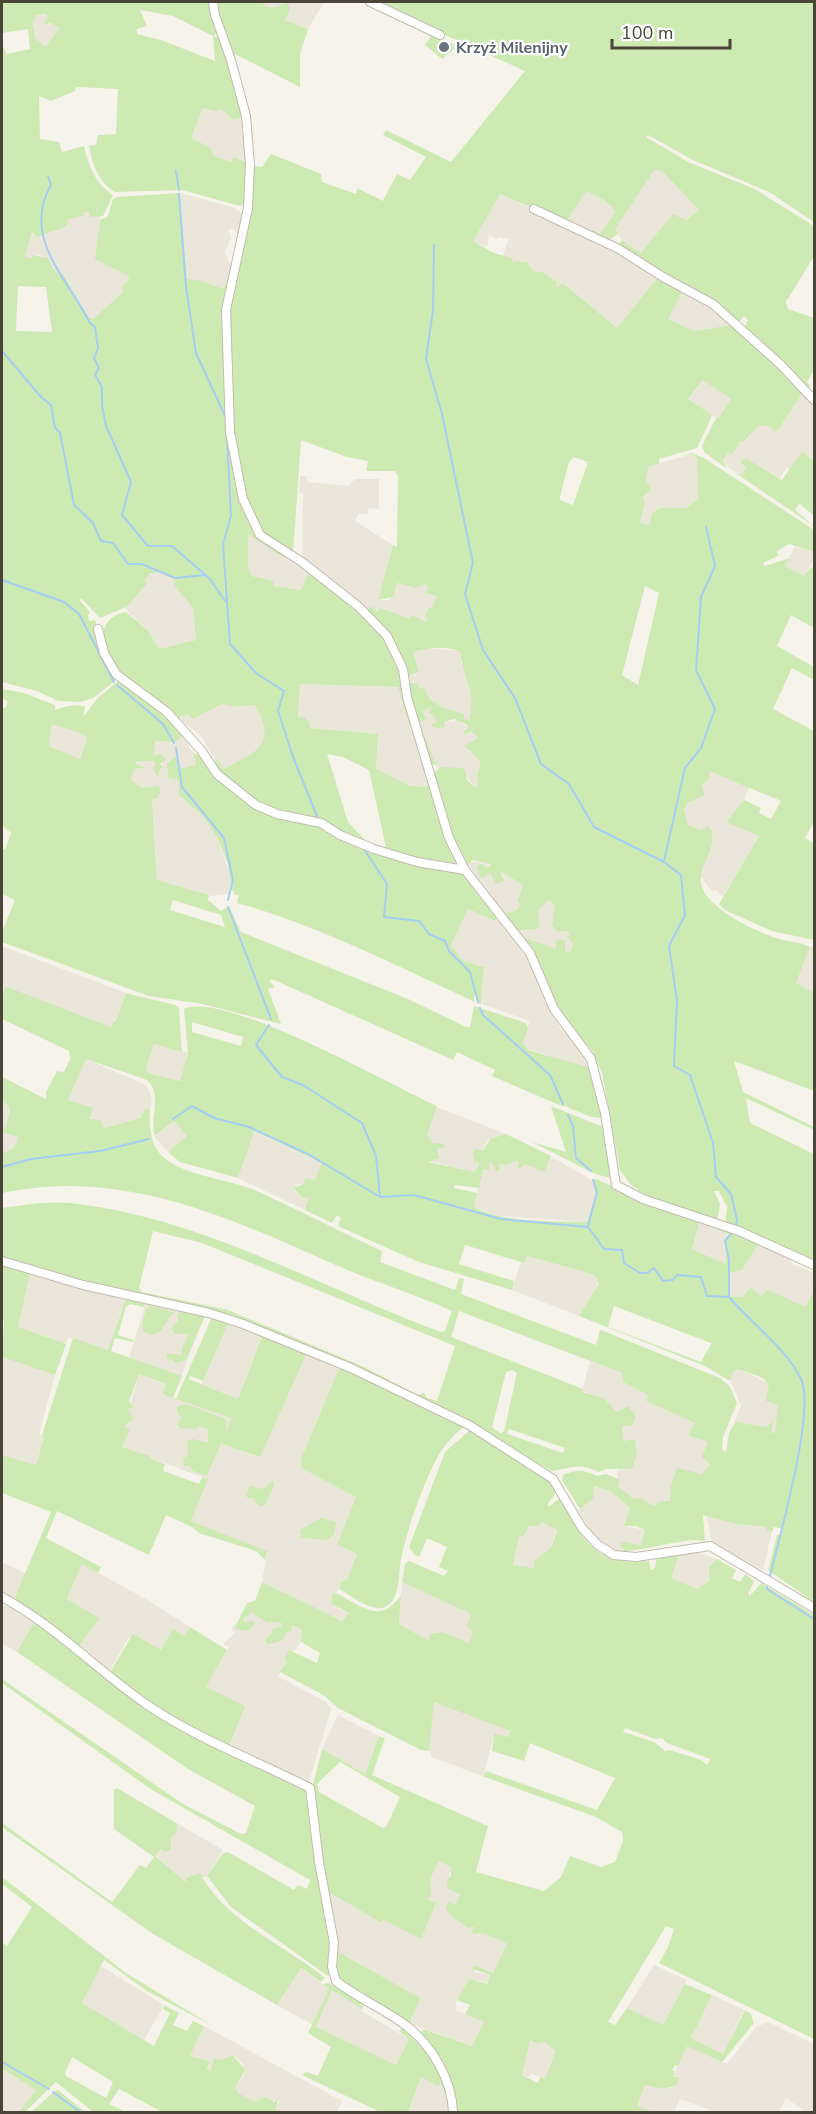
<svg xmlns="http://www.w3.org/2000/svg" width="816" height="2114" font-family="'Nunito Sans',sans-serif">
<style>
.residential{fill:#eae6d9}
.green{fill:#cdeab3;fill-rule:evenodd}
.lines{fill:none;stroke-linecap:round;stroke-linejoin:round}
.stream{stroke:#a6cdf3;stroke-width:2}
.minor-casing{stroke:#c2bcad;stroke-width:10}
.minor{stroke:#fff;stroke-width:8}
.worship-dot{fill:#6b7280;stroke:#fff;stroke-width:2}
.labels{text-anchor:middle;stroke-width:4.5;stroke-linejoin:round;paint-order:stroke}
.worship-label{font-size:16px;font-weight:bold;fill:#5b616d;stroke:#fff;text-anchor:start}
</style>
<rect width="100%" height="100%" fill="#f6f3eb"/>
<!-- residential -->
<g class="residential">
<path d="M260,2H324L308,29L285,20L287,13L271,8Z"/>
<path d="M38,14L48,16L46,19L59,28L46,47L34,38L31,23Z"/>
<path d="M203,108L220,109L234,120L241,118L246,161L234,157L232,162L213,156L208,147L191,138Z"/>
<path d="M654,169L662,171L699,210L686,220L673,214L641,254L622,240L615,229Z"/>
<path d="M586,191L604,200L617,211L600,234L618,252L658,278L617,328L563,283L558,288L554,286L558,282L542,272L533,271L527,262L510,263L503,254L509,239L499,237L497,239L489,235L487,247L472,241L500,194L533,209L567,219Z"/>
<path d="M180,193L232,207L244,214L240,238L233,228L228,230L231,237L225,253L229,262L234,263L223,289L202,281L187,280Z"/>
<path d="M84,212H90V217L100,216L96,259L130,277L123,292L93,319L88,318L63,274L56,273L50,260L40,255H33L32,258L24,257L32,231L37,237L63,228L67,225V219Z"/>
<path d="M683,291L712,306L732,325L694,331L668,319Z"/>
<path d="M704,379L731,399L718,419L688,400Z"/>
<path d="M803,392L814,403V461L802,452L790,470L786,468L780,478L746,458L740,464L746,467L741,475L727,467L723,462L728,452L733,454L740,440L746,441L756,426L761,424H766L777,432Z"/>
<path d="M693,454L697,459L698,499L686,508L652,513L649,525L640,524L644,510L643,498L651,490L646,479L649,466Z"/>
<path d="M300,476H307V482L348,486L355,479H379V509L368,508V514L359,513L355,521L393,545L378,600H389L397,583L417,588L425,584L437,596L428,620L425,622L413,615L408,618L380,608L378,612L371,606L365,610L302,561L303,493H299Z"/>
<path d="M248,533L309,573L301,590L273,586V581L252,576L248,568Z"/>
<path d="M795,547L814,552V560L804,576L785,566Z"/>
<path d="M150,573H162L175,580L174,585L193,608L196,640L159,649L148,631L128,612L125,606L147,585L145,581Z"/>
<path d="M427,648L460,651L461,663L471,684L473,712L469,720L467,721L437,706L425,690L414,682L410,683L409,676L417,675L412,652Z"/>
<path d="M300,684L398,687L430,787L410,786L376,769L378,734L309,728L303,716L298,719Z"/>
<path d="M222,704L237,707L255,705L263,718L265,736L262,747L253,755L222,769L199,734L182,721L181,716L189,715L193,718Z"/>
<path d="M431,707L434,715L444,723L458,720L468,728L466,735L471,731L478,738L468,751L482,762L477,775L478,784L475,787L466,776L438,768L431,757L419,722L427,719L422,711Z"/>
<path d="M52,724L71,727L87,738L80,760L49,746Z"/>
<path d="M182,735L193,753L196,766L178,769L177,759L168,766L167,771L179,780L191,805L203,816L217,837L231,877L229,894L213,896L157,880L152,798H157L158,787L142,788L130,781L134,769H142L136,765V760L151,759L156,761L159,774L163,763L152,756L157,741L175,742Z"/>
<path d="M709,771L749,787L743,803L726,821L759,836L723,896L715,890L711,891L701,876L714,837L688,825L684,809L704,781L709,779Z"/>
<path d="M476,861L490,866L487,868L481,864L479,871L483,878L489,873L495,879L504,877L500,871L523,884L521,905L516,911L504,913L468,864Z"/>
<path d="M549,900L556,906L552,925L556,931L570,932L573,944L570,952L564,951L565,942L557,950L528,941L517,930L536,929L540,926L538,910Z"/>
<path d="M468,909L494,921L498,917L528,959L542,996L562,1031L574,1041L590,1069L528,1049L523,1043L530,1021L481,1004L484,967L463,961L451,945Z"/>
<path d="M2,946L126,993L117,1018L113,1021L114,1029L5,986L2,999Z"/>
<path d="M814,946V993L796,983L810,947Z"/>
<path d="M154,1044L188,1053L181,1081L148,1073L146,1068Z"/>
<path d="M86,1059L146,1085L152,1098L150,1109L145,1108L141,1118L103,1128L68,1100Z"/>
<path d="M2,1098L10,1109L6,1127L19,1137L16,1146L8,1152H2Z"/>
<path d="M436,1107L506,1134L487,1140L475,1172L427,1161L439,1157L437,1149L445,1148L432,1143L427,1137Z"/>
<path d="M174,1121L188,1136L168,1152L155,1137Z"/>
<path d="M253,1131L322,1163L315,1180L296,1185L295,1191L302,1198L310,1196L305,1210L238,1178Z"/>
<path d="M552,1157L592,1180L596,1195L587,1222L497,1216L474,1207L480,1176L483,1169L489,1170V1164L492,1162L500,1168V1164L516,1160H519L517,1167L519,1168L525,1164L545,1171Z"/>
<path d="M699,1222L728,1234L725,1239L726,1264L692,1249Z"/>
<path d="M759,1243L789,1258L792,1264L814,1273V1291L805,1308L768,1290L761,1296L756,1291H746L742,1297H734L730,1294V1273L742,1270Z"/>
<path d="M527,1256L592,1274L598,1280L593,1296L579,1316L512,1290L521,1262H526Z"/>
<path d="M30,1272L125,1300L108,1350L68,1337L66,1344L17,1327Z"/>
<path d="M146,1302L205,1316L181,1376L129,1358Z"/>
<path d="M228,1324L261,1337L238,1399L202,1384Z"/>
<path d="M306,1355L339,1368L300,1461L303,1469L356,1497L337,1543L357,1554L347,1581L342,1582L336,1593L332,1594L339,1609L349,1613L344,1621L303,1604L262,1582L267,1551L191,1521L207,1479L122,1447L130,1430L124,1426L139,1374L167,1385L162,1394L231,1418L222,1444L259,1457Z"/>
<path d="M2,1357L55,1375L39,1434L44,1436L36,1465L2,1455Z"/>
<path d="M590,1361L622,1373L623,1382L648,1395L646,1401L695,1423L709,1442L710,1464L702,1474L682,1470L672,1480L670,1501L654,1506L641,1498L634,1500L618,1487L617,1470L631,1469L637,1454L635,1440L623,1441L621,1432L622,1427L636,1416L628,1406L616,1412L586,1392H582Z"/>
<path d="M739,1369L770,1384L779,1405L775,1434H772V1423L770,1422L766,1427L734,1422L741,1406L730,1379L733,1372Z"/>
<path d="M593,1486L610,1491L630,1509L624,1526L645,1530L641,1545L630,1543L621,1549L624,1551H619L602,1543L591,1533L578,1510L586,1505Z"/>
<path d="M707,1516L737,1524L766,1527L767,1531L772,1532L763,1570L712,1543Z"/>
<path d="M542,1522L557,1529L547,1556L538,1558L535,1568L513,1566L519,1535L529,1525L539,1526Z"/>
<path d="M690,1550L717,1559L709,1567V1581L697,1589L671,1578L680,1552Z"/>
<path d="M2,1562L27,1574L11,1604L35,1621L17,1652L2,1643Z"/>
<path d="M82,1564L144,1598L190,1627L184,1636L161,1650L129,1637L108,1673L77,1649L67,1599Z"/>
<path d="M402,1582L472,1614L473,1633L469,1643L443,1632L430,1642L399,1624Z"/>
<path d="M251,1612L271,1623L280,1621L282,1623V1627L265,1641L268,1645H272L291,1625L302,1630L301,1642L294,1651L289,1650L287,1662L278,1676L326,1702L331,1709L308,1785L229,1746L206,1687L229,1647L223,1644L235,1633L231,1629L237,1622L236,1625L244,1623L247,1614Z"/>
<path d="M434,1702L485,1719L510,1731L508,1737L494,1735L483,1776L432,1757L429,1748Z"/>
<path d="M338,1715L379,1736L365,1774L322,1749Z"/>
<path d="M178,1824L223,1850L207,1876L188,1884L155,1855L161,1848L171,1844V1837L176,1834Z"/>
<path d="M439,1861L452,1867L449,1877L460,1894L455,1905L449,1902V1914L474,1928L472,1934L484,1933L507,1944L493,1973L474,1965L475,1972L490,1975L487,1983L469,1979L457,2000L455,2010L485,2022L472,2046L411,2024L419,1998L338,1952L329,1892L380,1922L384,1920L421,1938L436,1904L426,1899L430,1878Z"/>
<path d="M654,1965L687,1980L663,2025L627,2008Z"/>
<path d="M101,1966L164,2005L144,2040L82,2003Z"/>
<path d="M301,1968L329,1989L313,2025L277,2005Z"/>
<path d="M332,1990L361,2007L360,2010L409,2039L396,2065L316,2027Z"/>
<path d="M712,1995L744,2010L723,2054L691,2038Z"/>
<path d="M768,2022L814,2044V2109L812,2112H806L786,2098L779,2112L713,2111L680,2099L674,2112H653L637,2107L645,2084L664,2089L672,2088L673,2077L687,2045L727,2064L756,2027Z"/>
<path d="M204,2026L342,2101L337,2112H281L276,2110L279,2100L256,2103L238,2093L235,2088L244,2074L243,2064L233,2055L221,2060L214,2058L210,2072L203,2059L190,2056Z"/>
<path d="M530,2040L544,2042L557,2051L545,2079L531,2073L529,2077L522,2075Z"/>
<path d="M3,2070L36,2090L19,2112H2Z"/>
<path d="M421,2077L437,2086L441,2083L448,2102V2112H408Z"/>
</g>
<!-- green -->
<g class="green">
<path d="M2,2H211L214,20L219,29L214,36L220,39L239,101L241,118L234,120L220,109L216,111L203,108L191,138L209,147L214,156L231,162L234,157L248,163L245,203L240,206L182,190L115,192C98,182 93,165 89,146L96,145L98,135L116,134L118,89L76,87L75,91L51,101L39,96L40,139L59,142L62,152L84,146C89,167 95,183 113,195L103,216L89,217V212H84L83,216L68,219L67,225L63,228L37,237L32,232L25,257L32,258L33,255L48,258L56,273L63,274L88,317L93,319L123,292V286L130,277L95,259L100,220L108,216L113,199L117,197L180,193L187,279L202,281L223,289L247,235L253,166L262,167L271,154L321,174L322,182L356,194L357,188L383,201L397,174L410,180L426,157L383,135L386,130L451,162L525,71L372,2H814V222L771,193L693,160L648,135L646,137L688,162L755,189L814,226V256L786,302L788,309L814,318V370L807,382L811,387H804L744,329L748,320L744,316L737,324C703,292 658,271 618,246L622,240L641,253L673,214L686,220L699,210L662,171L654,170L615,229L618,234L609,240L591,233L593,230L600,234L616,211L604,200L586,191L568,219L572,221L571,224L500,194L473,241L494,253L512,258L513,264L515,261L527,262L533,271L542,272L558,282L555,286L558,287L563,283L617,328L659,276L683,291L668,319L694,331L732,325L803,392L777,432C761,420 756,427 745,441H740L733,454L728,452L723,461L726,468L704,452L702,446L716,418L718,419L731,399L703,380L688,399L712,415L710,420L697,448L659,459V464L649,466L646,479L651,490L643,497L645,504L640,523L649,525L652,513L660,508H686L698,499L697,459L693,454L680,456L692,453L704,458L814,530V552L789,544L777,551L778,556L763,563L765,566L790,558L785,566L804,576L810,568L814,567V628L791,615L777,646L814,667V680L792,668L773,709L814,731V821L805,838L814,843V940L772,931L725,910L719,904L759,836L726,822L744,800L761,808L759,813L771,819L781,801L709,771V779L701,785L705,795L689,802L684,809L688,825L701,830L708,826C721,838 703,861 701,877C696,905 757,932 779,939C789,942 801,942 810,947L796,983L814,993V1091L734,1061L743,1092L814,1127V1130L746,1098L750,1123L814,1154V1262L725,1225L727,1207L719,1191H714L720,1204L717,1222L683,1212L684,1209L644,1194L630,1184L620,1170L602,1073L593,1052L560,1013L520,936L556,949L555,942L561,939L565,941V951L570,952L573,944L568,937L570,932L556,931L552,925L555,906L549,900L538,910L540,926L536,929L517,930L506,913L516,911L521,905L518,901L523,885L500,871L504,881L496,884L490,873L483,878L479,876L477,866L481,864L487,868L491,865L474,860L468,864L450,834L434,773L441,767L464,768L467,780L475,787L478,785L477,775L481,762L465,746L478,738L471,731L465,735L464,731L468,728L466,724L454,719L445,722L444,728L432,727V724L436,723L434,715L429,713L431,707L422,712L427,719L419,722L436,765L431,764L417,722L409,687L410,683H417L419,687L424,688C432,707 447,709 464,714V719L469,720C477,691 463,678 460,652C445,645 428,648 413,652L419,672L409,676L394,640L365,610L371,606L378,612L380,608L408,618L413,615L425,622L428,620L425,617L429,607L432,608L437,596L426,593L428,587L425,584L416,588L397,583L393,597L378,600L393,545L397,547L398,476L395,471H366L368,461L347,457L301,440L293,554L272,541L251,515L249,518C256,536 273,545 288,556L284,558L248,534V568L252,576L273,581L274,586L301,590L309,572C343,600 387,624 402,669C407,687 408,706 413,724H409L398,687L300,684L298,718L303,716L309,722L310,728L378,734L376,769L410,786L430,787L424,766L427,765L445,832L461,867C414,871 355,835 312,819C296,813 278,813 262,805C242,796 226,782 214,764L216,758L223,769C256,753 278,745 255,705L237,707L222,704L192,719L189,715L181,716L180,722C169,712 158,700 145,691C138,686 129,683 122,677C102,658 91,618 126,612L148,631L159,649L196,640L193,608L174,585L175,580L162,573H150L145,581L147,584L126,607L100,618L81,598L80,601L90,612L88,615L89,621L95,620L107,662L116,677L115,681L93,698L80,702L58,701L37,691L2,682V45L7,54L30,49L28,29L2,33ZM140,10L173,16L213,36L215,61L161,40L137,34V29L147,26ZM44,14L48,16L44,23L47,25L50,22L59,28L46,47L35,38L32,23L37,15ZM18,286L46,287L52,332L16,331ZM574,457L588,462L573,505L560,500V497L569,462ZM645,586L659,593L638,685L622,675ZM327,754L343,757L369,770L386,848L366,841L348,822Z"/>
<path d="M216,2H260L271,8L288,3L290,9L285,20L308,29L300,54V87L231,52L218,17Z"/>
<path d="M432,35L453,44L454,49L442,59L425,45Z"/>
<path d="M802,451L814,461V516L799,503L795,510L814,526L734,472L741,475L746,467L740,463L746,458L782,480Z"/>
<path d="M119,680L129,685L184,734L175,742L156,741L153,756L161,754L166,760L160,764L164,768L160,769L158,777L154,771L155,761H136V764L146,768L134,769L131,780L142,788L158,786L161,791L157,798L152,799L157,880L209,895L208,900L221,911L229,906L241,932L408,999L466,1027H470L474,1006L526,1023L528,1028L523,1043L528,1050L591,1068L603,1118L591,1117L567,1107L565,1101L566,1107L559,1105L492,1076L495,1070L457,1052L453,1060L272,979L269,981L275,987L268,989L281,1024L202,1004L149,996L2,942V932L15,900L2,894V848L5,850L11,833L2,825V708H5L8,702L2,697V689L24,693L55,705V710C65,707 75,703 85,707L83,717L97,699ZM52,724C65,729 76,729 87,738L80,759L49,746ZM173,900L221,915L225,927L170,910Z"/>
<path d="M193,753L200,755L215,776L233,793L255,807L322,827L398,859L469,876L505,924L503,925L498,917L495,921L468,909L451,945L463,961L484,967L481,1004L477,1003V993L474,996L475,1002C397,966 320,926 237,903L239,895H235L231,887L228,864L217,837L203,816L179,795V780L168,778L167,764L176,756L179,769L196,765Z"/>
<path d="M5,986L113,1028L112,1024L117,1018L126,993L175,1005L179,1008L182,1052L154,1044L146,1068L148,1073L180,1081L188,1054L184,1009C224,990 392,1086 437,1106L427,1136L430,1137L432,1143L443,1144L445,1148L437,1149L439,1158L428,1162L475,1172L479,1163H475L473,1152L477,1149L483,1151L490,1139L506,1134L551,1156L545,1172L525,1164L519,1169L517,1167L519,1162L516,1160L507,1165L500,1164L499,1171H496L492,1162L489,1164V1170L483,1169L479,1188L455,1185L454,1188L477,1193L474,1207C502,1223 555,1221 587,1222L596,1195L592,1180L595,1179L699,1222L692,1249L726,1264L725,1239L728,1234L700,1222L759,1243L742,1270L730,1273V1294L734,1297H742L751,1287L761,1296L768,1290L805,1307L814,1291V1602L768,1570L777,1535L782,1534L783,1529L774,1527L772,1532L767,1531L766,1527L737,1524L703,1515L705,1542C694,1535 644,1551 624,1551L620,1544L623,1542L641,1545L645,1530L636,1526H624L630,1508L610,1491L594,1486L593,1499L580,1509L562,1480L563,1475C576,1469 585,1470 597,1476L606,1474L620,1480L618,1487L634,1499L641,1498L654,1506L661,1501H670L671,1485L677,1468L702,1474L710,1464L702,1457L708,1442L688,1435L695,1423L646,1401L648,1395L623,1382L622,1373L459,1311L451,1337L583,1389L582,1392L604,1398L616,1412L628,1406L636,1416L633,1425L622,1427L623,1441L635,1439L637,1454L632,1469H606L599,1472C577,1462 573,1468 552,1471L433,1406L237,1319L2,1259V1208C23,1205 48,1201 70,1203C201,1217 319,1287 441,1332L445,1331L452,1311C415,1294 375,1282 338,1266C231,1218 121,1167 2,1193V1152C12,1152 16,1147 18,1137L2,1132L6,1127L10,1109L2,1098V1077L46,1099V1092L57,1071L64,1072L70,1059L69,1051L2,1019V999ZM192,1022L243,1037L241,1046L192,1032ZM86,1059L147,1080C163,1095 149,1117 155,1136L174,1121L187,1136L168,1152L180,1162L238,1178L254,1131L322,1163L315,1180L306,1178L303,1184L294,1188L302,1198L309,1197L305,1210L332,1223L337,1215L341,1218L338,1226L419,1262L512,1290L514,1281L459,1264L465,1245L521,1262H526L527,1256L592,1274L598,1280V1285L579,1316L705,1366L730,1381L733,1372L738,1369L763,1378L769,1385L766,1401L778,1405L775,1433H772V1421L766,1427L735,1422L729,1433L726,1452L722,1450L723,1437L737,1403L730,1387L720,1378L606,1332L600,1330L596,1345L461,1294L464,1279L459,1278L455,1290L380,1262L382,1251C340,1232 299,1210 257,1191C229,1179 183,1176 162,1156C150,1145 149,1124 150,1109L145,1108L141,1118L104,1128L100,1120L90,1119L93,1108L68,1100ZM153,1231L202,1243L455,1346L437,1401L427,1398L424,1393L418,1395L362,1366L228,1310L142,1292L139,1288ZM614,1306L711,1343V1344L701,1362L608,1327ZM512,1370L517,1373L504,1432L500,1433L492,1427L506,1372ZM509,1429L565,1448L563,1453L507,1434Z"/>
<path d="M551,1106L603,1127L612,1179L593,1173L532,1142L566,1152Z"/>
<path d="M2,1265L30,1272L18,1327L66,1344L55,1375L2,1357L4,1320L2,1319Z"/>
<path d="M126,1298L146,1302L144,1307L130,1304L126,1307L118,1335L134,1340L133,1342L115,1338L111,1351L182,1376L173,1398L162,1394L166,1384L139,1374L129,1401L133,1408L128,1409L133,1419L124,1426L130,1430L122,1447L150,1456V1458L165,1464L163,1471L199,1484L202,1477L208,1479L191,1521L267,1551L265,1560L256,1551L199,1533L192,1527L166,1515L149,1555L57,1511L46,1538L101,1567L98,1573L82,1564L67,1599L99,1618L77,1649L20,1606L15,1597L51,1512L2,1493V1455L36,1465L44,1437L42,1435L73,1338L108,1350Z"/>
<path d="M149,1306L174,1312L160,1331L153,1335L143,1332C141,1322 144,1314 149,1306Z"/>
<path d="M180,1312L204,1317L186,1360L175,1363L171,1358L168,1360L166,1353L182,1355V1348L189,1334H174L172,1328L179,1320L177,1315Z"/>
<path d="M212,1317L228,1324L203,1381L190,1376L189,1379L238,1399L262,1336L306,1355L260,1457L222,1444L225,1434L207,1476L193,1471L190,1466H183L184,1458L188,1455L187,1440L193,1439L208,1443V1429L199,1426L196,1429L181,1428L177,1425L182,1418L177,1412V1407L186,1404L226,1419V1432L231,1418L176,1399Z"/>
<path d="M340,1366L463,1427C455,1434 447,1442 441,1451C426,1476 406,1531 401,1560C398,1574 401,1599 385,1607C372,1613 350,1595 339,1589L341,1582L347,1580L357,1554L337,1544L356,1497L303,1469L300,1461Z"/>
<path d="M470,1430L547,1479L557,1491L547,1505L550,1506L561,1497C582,1540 595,1567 649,1561L651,1570L655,1568L657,1558L680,1552L671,1578L697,1589L709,1581V1567L717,1559L736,1570L732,1578L740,1582L745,1574L754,1581L748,1594L750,1596L761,1583L814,1615V2039L659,1963L668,1947L674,1929L666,1926L608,2022L615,2025L627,2008L663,2025L685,1984L712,1995L691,2038L723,2054L745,2010L751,2014L754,2023L722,2062L687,2046L678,2066L675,2065L672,2070L675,2071L673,2077H679L677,2085L664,2089L645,2085L637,2106L653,2112H456V2102L421,2038L423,2029L472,2046L484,2022L465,2014L470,2005L457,2000L469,1979L487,1984L490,1975L473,1969L474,1965L493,1973L507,1944L484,1933L471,1934L474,1927L468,1928L449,1914L446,1908L448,1902L455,1905L460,1894L448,1889L447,1881L451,1875V1867L439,1861L430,1879L431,1896L427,1899L436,1903L421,1939L384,1920L380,1922L327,1891L313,1785L322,1749L365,1774L379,1736L385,1738L372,1775L488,1826L476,1872L544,1891L561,1877L570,1856L601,1867L615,1862L623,1841L622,1832L596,1817L427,1756L483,1776L486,1771L597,1810L615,1778L530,1743L524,1761L492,1751L494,1734L508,1737L510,1731L434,1702L429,1751L421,1750L338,1708L325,1696L280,1672L287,1662L284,1659L289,1650L317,1663L320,1653L301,1642L302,1630L292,1625L291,1631L286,1633L283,1640L268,1645L265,1641L266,1638L271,1635L273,1628L282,1627V1623L267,1622L251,1612L244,1619L245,1623L252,1621L255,1623L249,1631L236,1629V1625L247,1603L255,1601L262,1582L342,1621L349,1613L332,1604V1594L336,1593C360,1605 381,1626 401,1595L399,1624L429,1641L431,1634L443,1632L469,1643L473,1633L467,1626L471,1614L402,1582L405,1564L409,1561L444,1576L448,1571L439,1567L447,1547L427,1538L419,1557L415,1555L409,1547L445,1452ZM542,1522L557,1530C550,1553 551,1548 534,1561V1568L513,1565L519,1536L523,1537L529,1526H539ZM625,1728L655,1739L662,1738L667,1743L710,1759L707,1765L701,1760L670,1750L665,1751L654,1742L623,1732ZM340,1762L400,1797L386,1827L383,1828L319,1792L317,1784ZM530,2040L538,2044L544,2042L556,2051L545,2079L540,2077L538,2083L522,2075Z"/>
<path d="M273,1481L274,1486L265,1505L260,1506L255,1502V1499L246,1497L250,1486L262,1489Z"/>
<path d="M321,1518L336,1522L334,1534L328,1540L301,1538L300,1530Z"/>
<path d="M35,1621L144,1705L308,1791L331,1924L332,1973L328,1976L231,1907L207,1876L223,1853L228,1852L294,1890L298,1885L307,1889L310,1880L149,1788L2,1683V1679L183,1804L241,1834L246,1833L255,1806L188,1769L17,1652Z"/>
<path d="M190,1627L227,1650L206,1687L245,1706L229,1746L156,1708L109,1674L133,1634L161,1650L173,1629L184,1636Z"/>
<path d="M117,1788L178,1824L176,1834L171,1837V1850L164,1852L161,1849L155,1856L187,1883L186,1878L200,1873C225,1921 284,1945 325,1978L321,1982L301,1968L277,2005L153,1934L2,1827V1823L112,1902L140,1865L146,1868L154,1857L114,1829V1790Z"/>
<path d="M2,1877L126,1973L213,2026L147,1991L104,1960L82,2003L154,2046L170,2013L163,2009L164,2005L179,2013L173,2025L187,2031L193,2021L204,2026L190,2056L209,2061L207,2068L210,2072L214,2058L221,2060L233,2055L245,2070L235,2088L238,2093L255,2102L265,2097L274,2102L278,2098L276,2110L281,2112H162L119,2089L109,2104L126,2112H93L56,2082L25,2112H19L36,2090L4,2070L2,2073V1942L7,1946L32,1907L2,1884ZM72,2057L113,2082L106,2098L66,2076L65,2073Z"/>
<path d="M336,1936L338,1952L420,1998L409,2026C391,2015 348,1995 339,1978C332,1967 336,1949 336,1936Z"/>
<path d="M329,1983L364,2005L361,2010L360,2007L332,1990L316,2027L396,2065L409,2039L399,2031L402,2028L436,2062L450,2097L446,2096L441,2084L437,2086L421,2077L408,2112H380L302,2075L306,2072L318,2076L331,2047L308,2033L329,1989L323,1984Z"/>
<path d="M58,2090L85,2112H31L55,2091Z"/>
</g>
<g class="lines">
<!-- stream -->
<g class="stream">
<path d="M176,171L179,190"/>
<path d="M48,176L51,185C21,238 67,277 90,323L95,327L98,348L94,358L99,368L95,375L102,387V405L106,426L131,482L122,515L148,546H172L210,579L225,601"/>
<path d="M179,194L186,287L196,353L226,418"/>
<path d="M434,245L433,310L426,359L442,414L473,563L465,594L483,650L515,698L541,764L569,784L594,827L664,862L681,875L685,915L669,946L677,1000L674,1066L690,1075L713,1143L716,1177L731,1194L737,1220L736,1227"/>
<path d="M2,351L41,397L51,405L55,428L60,433L74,505L93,523L101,541L113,543L128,564H142L175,578L205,575"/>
<path d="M227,435L231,516L223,544L230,644L257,674L284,691L278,711L293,757L319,821"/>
<path d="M2,580L64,602L79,614L114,682"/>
<path d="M117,685L163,724L174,743"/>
<path d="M176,748L182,787L224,838L233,880L228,900"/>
<path d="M338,829L351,836"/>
<path d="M364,849L387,884L384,917L419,921L429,934L445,941L449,951L470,972L478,1002"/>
<path d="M664,861L685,768L701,748L715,709L696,670L701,597L715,566L706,527"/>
<path d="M228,907L271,1019"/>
<path d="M480,1008L483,1015L550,1075L563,1104"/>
<path d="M269,1025L256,1045L282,1077L303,1085L362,1123L376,1156L380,1197L414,1195L501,1219L588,1227L604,1249L622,1250L624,1263L640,1273H647L654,1268L663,1281L673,1280L677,1275L701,1277L707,1296L729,1297C751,1323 787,1349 801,1379C816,1410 779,1538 770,1576"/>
<path d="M568,1115L573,1126L576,1158L591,1171"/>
<path d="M173,1119L192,1106L214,1118L249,1127L308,1154L380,1197"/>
<path d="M2,1167L31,1159L100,1151L149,1139"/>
<path d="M588,1226L597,1192L593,1180"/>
<path d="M729,1297V1260L725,1241L732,1233"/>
<path d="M767,1587V1589L814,1619"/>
<path d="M2,2062L49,2089"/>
<path d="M53,2092L80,2112"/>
</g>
<defs>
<g id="minor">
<path d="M213,2L215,15L231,60L246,116L250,164L248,208L226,310L230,432L243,499L260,535L302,562L359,607L387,636L403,669L407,697L449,838L465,870L530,953L554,1009L591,1059L605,1113L616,1185L643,1199L739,1231L814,1265"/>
<path d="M370,2L440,35"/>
<path d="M534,209L619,249L663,277L713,304L780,364L814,400"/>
<path d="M98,629L104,653L116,674L167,712L201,750L217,774L256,805L277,814L321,823L340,835L374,849L417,862L465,870"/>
<path d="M2,1261L83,1285L209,1313L243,1324L351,1368L469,1425L553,1479L582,1528L598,1545L614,1555L636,1557L710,1546L814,1608"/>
<path d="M2,1597C54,1625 97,1670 146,1704C197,1739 255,1760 310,1788L319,1862L334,1943L332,1967L336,1981C359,1999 386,2010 408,2027C433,2047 452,2081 453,2112"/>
</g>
</defs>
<!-- minor casing -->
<use href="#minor" class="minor-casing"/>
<!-- minor -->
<use href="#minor" class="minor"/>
</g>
<!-- markers -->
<circle class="worship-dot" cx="444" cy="47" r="6"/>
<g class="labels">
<!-- worship labels -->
<g class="worship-label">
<text x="456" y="53">Krzyż Milenijny</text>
</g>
</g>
<!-- border -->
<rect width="816" height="2114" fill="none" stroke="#4a4538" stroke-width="6"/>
<!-- scale -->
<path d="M612 39v9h118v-9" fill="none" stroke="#4a4538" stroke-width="3"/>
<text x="621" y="39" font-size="18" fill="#4a4538" stroke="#ffffff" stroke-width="4.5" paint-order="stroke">100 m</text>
</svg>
